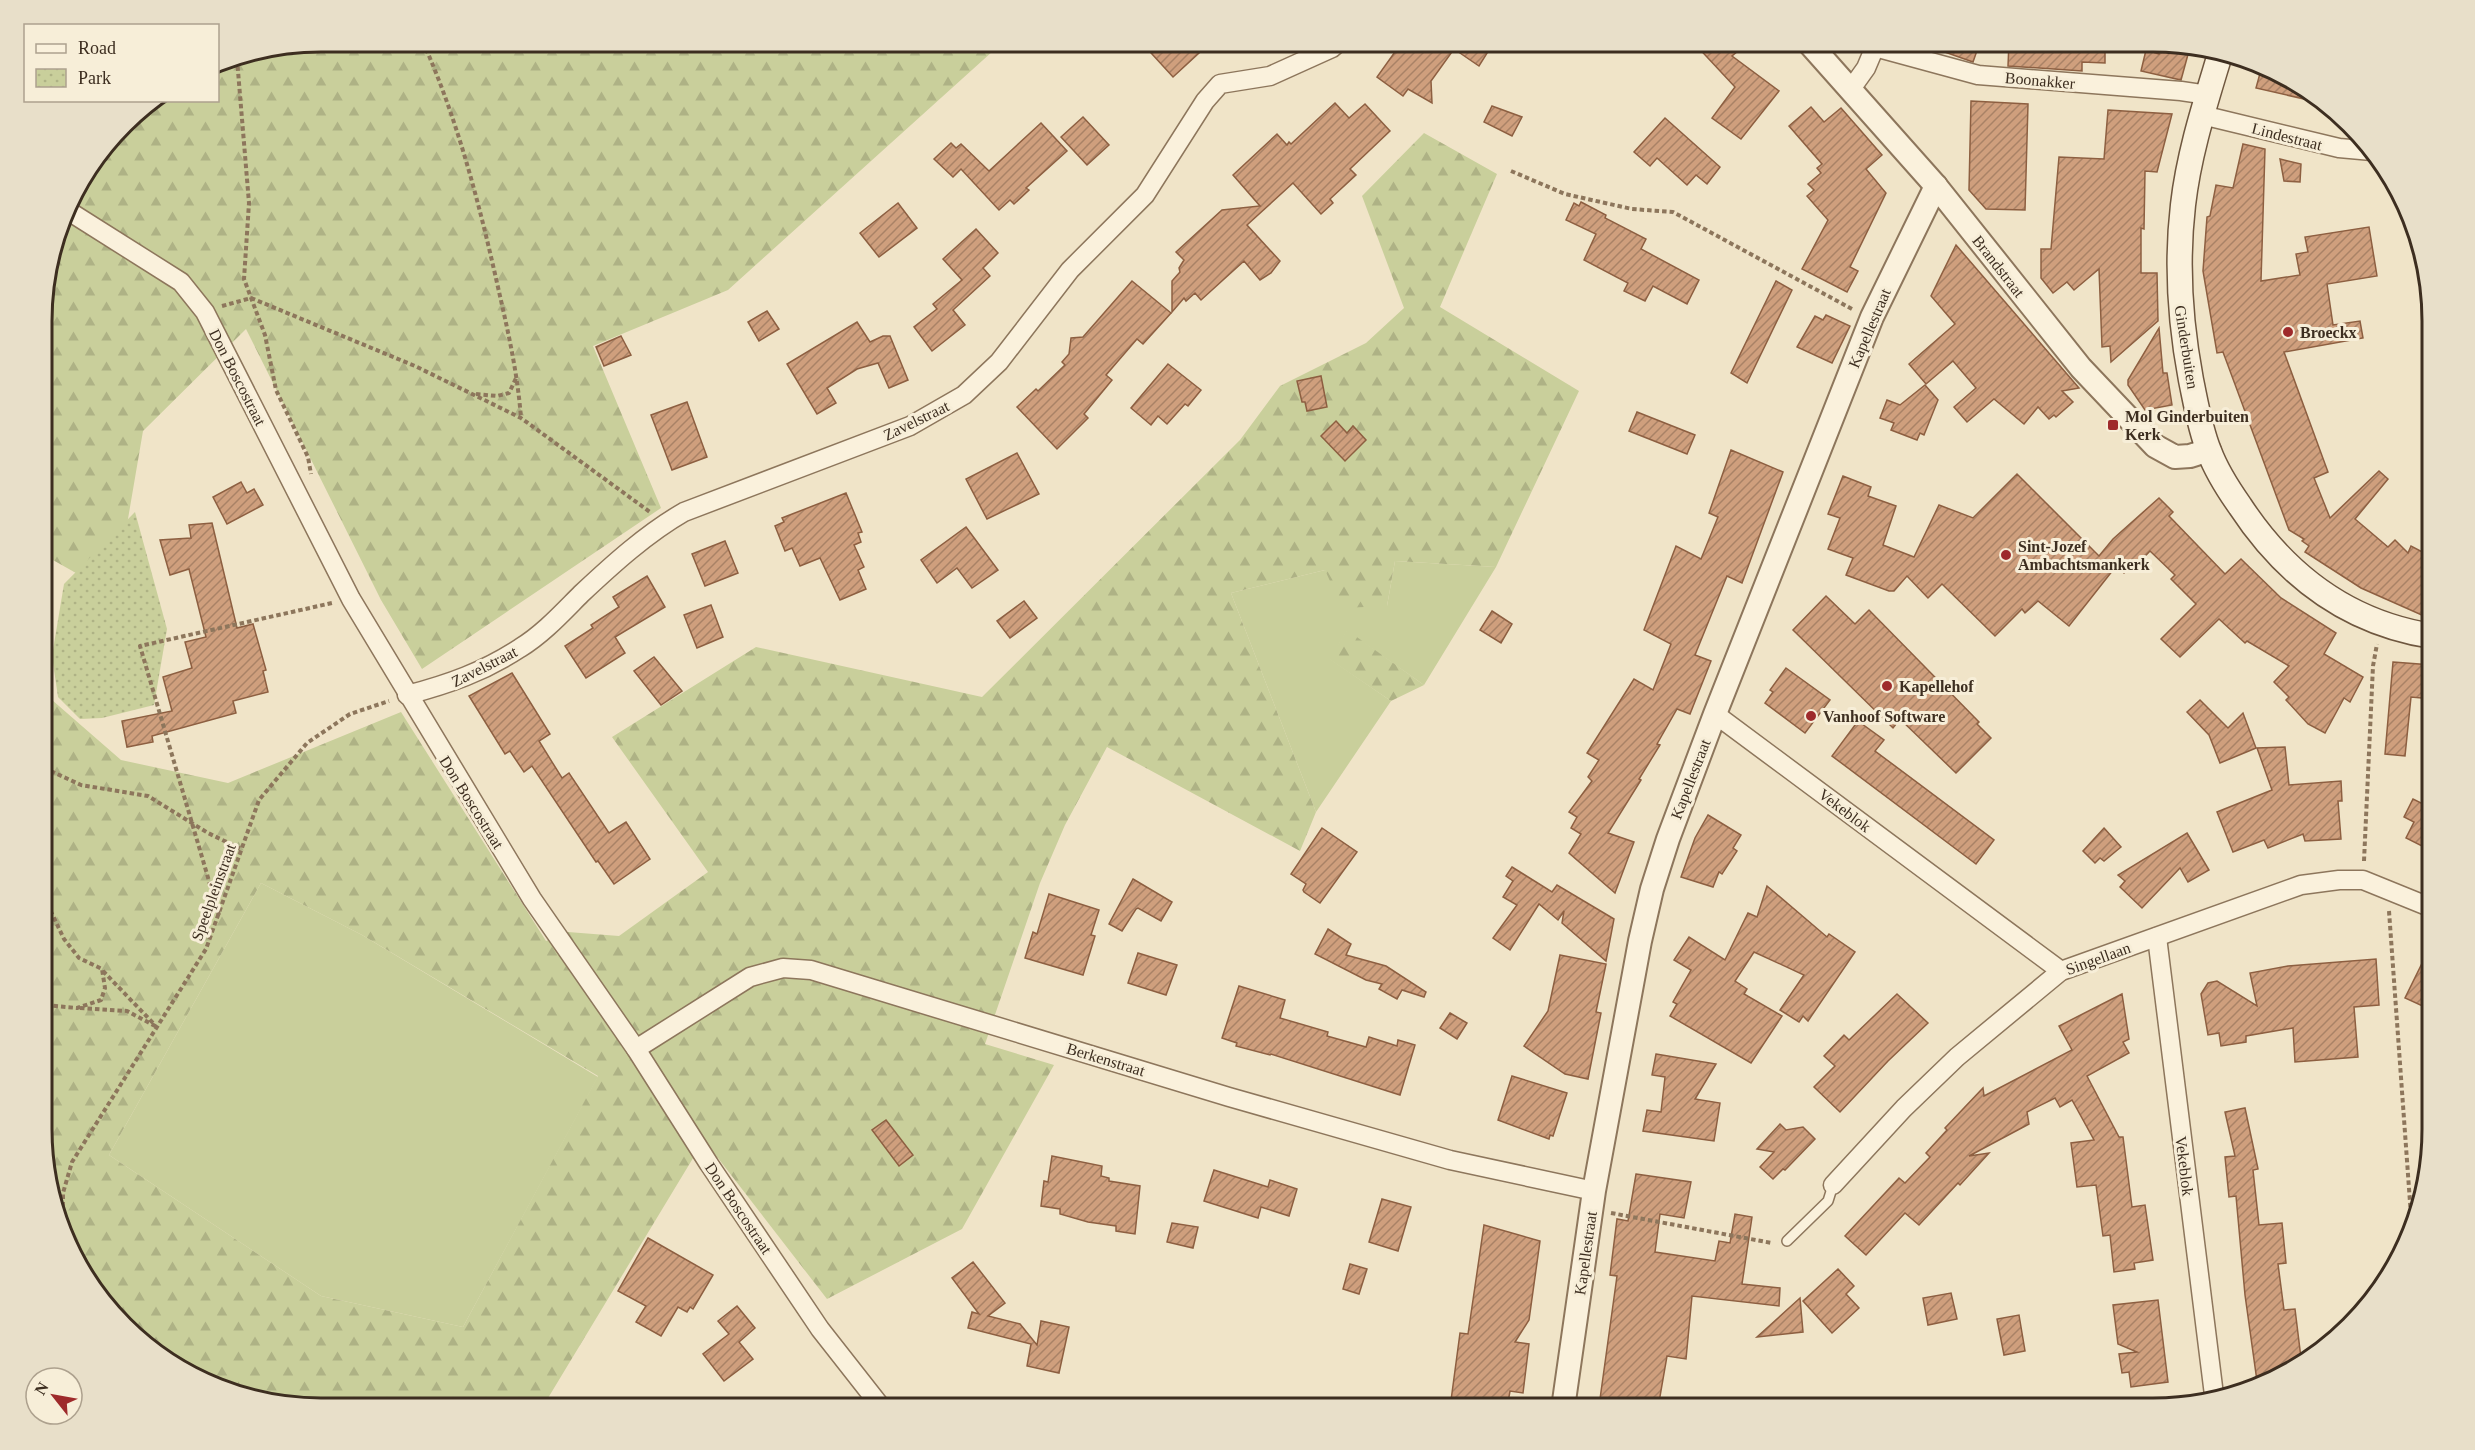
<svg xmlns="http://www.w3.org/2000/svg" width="2475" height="1450" font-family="Georgia,serif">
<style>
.green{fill:#c9cf9b}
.forest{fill:url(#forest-firs);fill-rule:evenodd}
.park{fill:url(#park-dots)}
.building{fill:url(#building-hatch);stroke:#8d5f41;stroke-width:1.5}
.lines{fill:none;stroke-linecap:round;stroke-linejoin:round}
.service-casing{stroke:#8d765c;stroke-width:12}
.minor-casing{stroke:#8d765c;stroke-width:21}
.tertiary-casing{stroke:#8d765c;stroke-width:26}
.secondary-casing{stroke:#6f573f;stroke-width:27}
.path{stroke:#8d765c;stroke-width:4;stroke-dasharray:4.5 3;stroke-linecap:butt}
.service{stroke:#faf1dc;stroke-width:9}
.minor{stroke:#faf1dc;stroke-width:18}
.tertiary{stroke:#faf1dc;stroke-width:22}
.secondary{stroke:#faf1dc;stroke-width:24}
.poi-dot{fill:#9e2a2b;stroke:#f7eed8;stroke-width:2}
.labels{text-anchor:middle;stroke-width:6;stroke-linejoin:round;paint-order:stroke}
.street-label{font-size:16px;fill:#3d2e20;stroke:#f7eed8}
.poi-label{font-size:16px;font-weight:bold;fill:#3d2e20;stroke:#f7eed8;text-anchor:start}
.rim{fill:none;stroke:#3d2e20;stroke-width:3}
</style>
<defs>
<pattern id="forest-firs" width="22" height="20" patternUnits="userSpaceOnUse" patternTransform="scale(1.5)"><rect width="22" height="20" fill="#c9cf9b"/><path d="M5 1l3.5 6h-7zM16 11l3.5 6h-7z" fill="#aeb285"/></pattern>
<pattern id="park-dots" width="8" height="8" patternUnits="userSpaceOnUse" patternTransform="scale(1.5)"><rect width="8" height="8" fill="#c9cf9b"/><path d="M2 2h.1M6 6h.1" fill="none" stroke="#aeb285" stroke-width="1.8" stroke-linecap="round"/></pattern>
<pattern id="building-hatch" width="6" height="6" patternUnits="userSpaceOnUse" patternTransform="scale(1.5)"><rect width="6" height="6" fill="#cf9f7d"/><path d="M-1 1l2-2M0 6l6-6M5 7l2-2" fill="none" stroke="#a98266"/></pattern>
</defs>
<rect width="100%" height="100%" fill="#f0e4c8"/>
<!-- green -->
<g class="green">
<path d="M1395,561L1496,567L1424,685L1347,631L1330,659L1391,701L1316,812L1231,593L1325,570L1387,606Z"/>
<path d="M261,883L362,935L598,1077L463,1327L321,1296L109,1155Z"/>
</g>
<!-- forest -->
<g class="forest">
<path d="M322,42H1003L728,290L593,346L661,508L422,669L381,600L246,329L143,431L115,595L44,555V285L71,198L137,112L155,101L218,100V63Z"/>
<path d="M1424,133L1497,174L1440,307L1579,391L1496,567L1395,561L1387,606L1342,608L1325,570L1231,593L1316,812L1300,851L1107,747L1065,825L1040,883L985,1044L1054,1065L962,1229L827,1299L704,1140L542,1408H321L249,1398L181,1370L89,1283L44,1165V693L121,760L228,783L401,712L546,941L568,932L619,936L708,872L612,737L756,647L982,697L1240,440L1280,386L1366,343L1404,308L1362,196ZM261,883L362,935L598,1076L463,1327L321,1296L109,1155Z"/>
<path d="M1347,630L1424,685L1391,701L1329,659Z"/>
</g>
<!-- park -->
<path class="park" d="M135,512L167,629L154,705L102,718L80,719L58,697L52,656L64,584Z"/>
<!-- building -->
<g class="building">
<path d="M1141,42H1211L1173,77Z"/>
<path d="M1402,42H1494L1479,66L1454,49L1431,81L1432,103L1408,89L1403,96L1377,77Z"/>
<path d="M1693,42H1749L1732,56L1779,91L1741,139L1712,118L1735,87Z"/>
<path d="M1922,42H1980L1973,62L1922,44Z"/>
<path d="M2009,42H2105V63L2082,62V71L2008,66Z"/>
<path d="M2162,43L2190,47L2181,80L2141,71L2146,50L2159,54Z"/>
<path d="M2262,66L2294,80L2326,104L2256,88Z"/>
<path d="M1971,101L2028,104L2025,210L1986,209L1969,190Z"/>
<path d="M1335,103L1349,118L1365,104L1390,131L1350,169L1356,175L1330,199L1333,203L1321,214L1293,183L1247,225L1280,261L1271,273L1260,280L1244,261L1201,300L1195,293L1186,301L1184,298L1172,312V281L1180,272L1179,268L1184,260L1176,252L1222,210L1260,206L1233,175L1277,134L1287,145L1289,142L1291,144Z"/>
<path d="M1492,106L1522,117L1512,136L1484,122Z"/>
<path d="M1811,107L1824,122L1841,108L1882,155L1866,169L1886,193L1850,267L1858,271L1847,292L1802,269L1828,220L1807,196L1814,190L1808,184L1821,173L1817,168L1822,164L1789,126Z"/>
<path d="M2108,110L2172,114L2157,172L2145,171L2144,229L2141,228V273H2157L2158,321L2111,362L2110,346L2102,347L2099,269L2074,290L2067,282L2053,293L2041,278V249H2051L2059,157L2104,159Z"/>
<path d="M1083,117L1109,145L1087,165L1061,137Z"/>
<path d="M1665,118L1720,167L1707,184L1696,175L1687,185L1657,158L1650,166L1634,152Z"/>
<path d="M1041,123L1067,151L1026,188L1029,190L1014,204L1010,200L999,210L961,169L953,177L934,159L951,143L956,148L961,144L989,171Z"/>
<path d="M2243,144L2265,149L2261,281L2300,275L2296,254L2308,252L2305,237L2369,227L2377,276L2327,284L2333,325L2360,321L2363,338L2284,352L2328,472L2314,478L2330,518L2379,471L2388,479L2355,519L2388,547L2395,540L2408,553L2411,546L2432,557V596L2424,616L2361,588L2305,552L2309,546L2302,541L2304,539L2289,530L2223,352L2217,353L2203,271L2207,217L2210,216L2216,185L2233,188Z"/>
<path d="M2280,159L2301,164L2300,182L2284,181Z"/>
<path d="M1581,202L1606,215L1605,218L1646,239L1641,249L1699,280L1687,304L1653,286L1645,301L1624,291L1628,283L1584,260L1596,234L1566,220L1574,203L1579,206Z"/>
<path d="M898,203L917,228L879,257L860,233Z"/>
<path d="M976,229L998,253L983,268L990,276L953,310L965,325L932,351L914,327L937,309L933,304L962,280L943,259Z"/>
<path d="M1956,245L2079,388L2062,391L2073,402L2056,417L2054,415L2049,419L2038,407L2024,424L1994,399L1967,422L1954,407L1976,388L1953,361L1926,384L1909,364L1955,324L1931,296Z"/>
<path d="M1132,281L1171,313L1143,344L1137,339L1106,375L1112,380L1084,414L1088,418L1057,449L1017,407L1036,389L1038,391L1065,365L1062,362L1069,354L1071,338L1083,337Z"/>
<path d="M1776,281L1792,290L1747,383L1731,373Z"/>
<path d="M767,311L779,329L759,341L748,322Z"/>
<path d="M1826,315L1850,326L1832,363L1797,347L1815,316L1823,320Z"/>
<path d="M857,322L870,342L883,336H890L908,380L889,388L878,363L857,369L827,388L836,403L817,414L787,364Z"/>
<path d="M2159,328L2163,373H2167L2172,405L2145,410L2128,385V380Z"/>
<path d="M621,336L631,355L604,366L596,347Z"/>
<path d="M1168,364L1201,390L1188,406L1185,404L1167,424L1158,416L1151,425L1131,408Z"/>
<path d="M1321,376L1327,407L1307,411L1305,402H1302L1297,381Z"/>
<path d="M1925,385L1938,400L1924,435L1920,433L1917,440L1891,430L1894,423L1880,418L1887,400L1900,405Z"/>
<path d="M687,402L707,457L672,470L651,415Z"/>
<path d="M1637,412L1695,435L1687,454L1629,431Z"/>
<path d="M1336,421L1347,433L1353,426L1366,440L1345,461L1321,436Z"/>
<path d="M1731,450L1783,472L1742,583L1727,576L1695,655L1711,661L1690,714L1677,709L1657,744L1660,745L1639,779L1641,780L1608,833L1634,842L1615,893L1569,853L1581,834L1571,828L1577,817L1569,812L1592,781L1588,777L1599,760L1587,753L1634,679L1653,690L1671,644L1644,630L1676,546L1701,559L1718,517L1709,513Z"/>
<path d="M1017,453L1039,494L987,519L966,479Z"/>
<path d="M2017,474L2099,556L2113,539L2159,498L2173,512L2169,516L2225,574L2241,559L2281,598L2336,633L2324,654L2363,677L2350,702L2344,698L2325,733L2308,724L2286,700L2289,697L2274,682L2289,666L2247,641L2245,643L2219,619L2180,657L2161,639L2196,604L2171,579L2175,575L2150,551L2133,569L2131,567L2124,573L2117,565L2069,626L2038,601L2025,613L2022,609L1995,636L1942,584L1928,598L1907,576L1894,591H1889L1846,575L1853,558L1828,549L1840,518L1828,514L1843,476L1871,487L1868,496L1896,506L1883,545L1914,557L1939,505L1973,518Z"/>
<path d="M241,482L247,493L254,489L263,505L227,524L213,497Z"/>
<path d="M846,493L862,532L858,533L861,542L854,545L864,567L858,570L866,589L840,600L820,558L800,566L792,548L785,551L775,526L784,522L782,518Z"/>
<path d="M212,523L237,628L253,624L266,670L263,671L268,692L233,701L236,713L152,736L153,742L127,747L122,721L172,711L163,677L192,668L185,642L206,637L189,569L170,575L160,540L191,538L189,525Z"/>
<path d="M966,527L998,570L972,588L957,568L937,583L921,560Z"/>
<path d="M725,541L738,573L705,586L692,554Z"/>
<path d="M647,576L665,607L615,637L625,653L586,678L565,646L593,628L591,625L619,607L613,597Z"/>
<path d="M1826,596L1855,624L1869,610L1979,722L1977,724L1991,738L1956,773L1900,719L1893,728L1793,630Z"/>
<path d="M1024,601L1037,618L1010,638L997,621Z"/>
<path d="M711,605L723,637L697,648L684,615Z"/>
<path d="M1492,611L1512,624L1501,643L1480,630Z"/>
<path d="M654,657L682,691L661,705L634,671Z"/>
<path d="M2393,662L2432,665V699L2411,697L2405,756L2385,754Z"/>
<path d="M1786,668L1830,700L1805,733L1765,703L1773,692L1770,690Z"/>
<path d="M512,673L550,734L539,741L562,778L569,773L609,833L626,822L650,859L614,884L598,861L596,862L532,766L524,772L510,751L505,754L469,696Z"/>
<path d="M2200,700L2228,728L2243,713L2256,748L2220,763L2209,735L2187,712Z"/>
<path d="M1858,721L1884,740L1875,751L1994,840L1976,864L1832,756Z"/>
<path d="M2285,747L2289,785L2341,781L2342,801H2338L2341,839L2305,841L2303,834L2268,848L2264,840L2233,852L2217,812L2272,790L2257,748Z"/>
<path d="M2432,784V851L2406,838L2414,822L2404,817L2413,799L2423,804Z"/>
<path d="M1708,815L1741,835L1733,848L1737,851L1722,874L1719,872L1713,887L1681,877L1695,838Z"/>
<path d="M1322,828L1357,852L1320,903L1304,892L1303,890L1306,884L1291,874Z"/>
<path d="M2104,828L2121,847L2104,861L2100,858L2095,863L2083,851Z"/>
<path d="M2187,833L2209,870L2188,882L2180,868L2142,908L2120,887L2125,881L2118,875Z"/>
<path d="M1512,867L1552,892L1557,885L1614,919L1606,961L1562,923L1564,911L1558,920L1539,904L1510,950L1493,938L1517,905L1503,897L1513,881L1506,876Z"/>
<path d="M1133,879L1172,902L1161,921L1138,908L1136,909L1122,931L1109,924Z"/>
<path d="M1767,886L1827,937L1829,934L1855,952L1808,1021L1803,1016L1799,1022L1780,1010L1804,975L1754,952L1735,981L1747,989L1744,994L1782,1016L1751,1063L1670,1016L1677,1004L1673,1002L1691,970L1674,960L1689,937L1725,960L1748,913L1757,917Z"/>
<path d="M1049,894L1099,910L1091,935L1095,936L1083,975L1025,958L1033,932L1037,934Z"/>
<path d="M1328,929L1351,944L1346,955L1386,966L1426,992L1424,997L1402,990L1397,999L1379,989L1382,984L1366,980L1315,954Z"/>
<path d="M2432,943V998L2427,1008L2405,998Z"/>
<path d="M1138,953L1177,965L1166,995L1128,983Z"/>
<path d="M1560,955L1606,964L1596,1012L1601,1013L1588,1079L1565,1074L1524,1046L1548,1011Z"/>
<path d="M2376,959L2379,1005L2354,1007L2358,1057L2295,1062L2293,1028L2246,1036V1042L2221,1046L2219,1033L2208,1035L2201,994L2208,983L2217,981L2257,1006L2250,973L2288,966Z"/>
<path d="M1239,986L1285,1000L1280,1018L1328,1032L1327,1036L1366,1047L1369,1037L1397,1046L1398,1040L1415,1045L1400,1095L1271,1054L1270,1055L1236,1046L1237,1043L1222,1038Z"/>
<path d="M1897,994L1928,1023L1888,1061L1840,1112L1814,1087L1835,1066L1824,1056L1844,1035L1849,1040Z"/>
<path d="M2122,994L2129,1039L2123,1042L2129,1053L2087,1076L2119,1137H2123L2132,1207L2145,1205L2153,1260L2134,1263L2135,1269L2114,1272L2110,1235L2103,1236L2096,1185L2077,1187L2071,1143L2094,1140L2072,1100L2060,1107L2055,1098L2027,1112L2029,1124L1969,1156L1989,1153L1960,1185L1958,1183L1919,1225L1905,1213L1866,1255L1845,1236L1899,1178L1905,1183L1930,1157L1926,1153L1947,1130L1945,1128L1983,1088L1984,1096L2072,1050L2059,1026Z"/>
<path d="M1450,1013L1467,1023L1457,1039L1440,1028Z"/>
<path d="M1656,1054L1716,1064L1695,1099L1720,1103L1714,1141L1643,1131L1647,1110L1661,1112L1665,1077L1652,1075Z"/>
<path d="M1512,1076L1567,1093L1553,1136L1550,1135L1549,1139L1498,1120Z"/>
<path d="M2245,1108L2258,1169L2253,1170L2259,1225L2282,1223L2286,1263L2278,1264L2284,1310L2295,1309L2301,1358H2298V1367L2294,1370L2257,1381L2245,1295L2236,1196L2229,1197L2225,1157L2235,1156L2225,1112Z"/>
<path d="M886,1120L913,1155L899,1166L872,1130Z"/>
<path d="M1780,1124L1786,1130L1803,1127L1815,1139L1785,1170L1783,1169L1773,1179L1760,1167L1774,1152L1757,1149Z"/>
<path d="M1052,1156L1102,1166L1101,1176L1109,1178V1181L1140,1186L1135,1234L1116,1231V1226L1088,1222L1060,1214V1209L1041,1206L1044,1181L1048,1182Z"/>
<path d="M1214,1170L1268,1187L1270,1180L1297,1189L1289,1216L1261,1207L1258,1218L1204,1201Z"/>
<path d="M1636,1174L1691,1182L1684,1218L1660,1214L1655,1252L1715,1261L1719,1241L1730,1243L1735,1214L1752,1217L1742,1284L1780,1288L1779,1306L1692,1296L1686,1359L1667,1356L1658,1408L1600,1399L1617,1276L1610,1275L1617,1219L1628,1221Z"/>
<path d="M1382,1199L1411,1207L1398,1251L1369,1242Z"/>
<path d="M1172,1223L1198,1227L1193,1248L1167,1242Z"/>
<path d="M1484,1225L1540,1241L1529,1320L1515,1342L1529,1344L1523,1393L1510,1391L1507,1408H1450L1460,1333L1468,1334Z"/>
<path d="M648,1238L713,1275L693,1309L690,1307L687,1312L678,1307L661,1336L636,1322L646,1306L618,1291Z"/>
<path d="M973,1262L1005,1303L988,1316L1020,1324L1037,1345L1041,1321L1069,1327L1059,1373L1027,1366L1031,1344L968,1328L972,1312L979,1314L952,1278Z"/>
<path d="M1350,1264L1367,1269L1359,1294L1343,1289Z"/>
<path d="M1838,1269L1854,1286L1846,1294L1859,1308L1832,1333L1803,1301Z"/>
<path d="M1951,1293L1957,1319L1928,1325L1923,1298Z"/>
<path d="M1800,1298L1803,1332L1757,1337Z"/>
<path d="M2158,1300L2168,1382L2131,1387L2129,1372L2122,1373L2119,1354L2137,1352L2118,1344L2113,1305Z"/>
<path d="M737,1306L755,1328L739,1342L753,1359L724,1381L703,1354L729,1334L718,1321Z"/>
<path d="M2019,1315L2025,1351L2004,1355L1997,1319Z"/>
</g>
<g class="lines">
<defs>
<path id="service" d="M1787,1241L1828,1201L1833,1185"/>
<g id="minor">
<path d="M1875,47L1978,75L2181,91L2208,95"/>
<path d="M1851,89L1866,68L1877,42"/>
<path d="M2202,115L2339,148L2372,151"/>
<path d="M67,210L181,282L205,312L351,599L532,899L636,1049L709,1164L820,1329L882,1408"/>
<path d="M407,695C449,684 483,672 520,648C543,634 562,613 581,594C613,564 646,534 684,512L910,426L964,395L999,362L1070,270L1145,195L1205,101L1220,84L1270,76L1332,48L1339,42"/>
<path d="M1715,714L2061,971"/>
<path d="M2157,937L2214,1395"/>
<path d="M636,1049L750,977L783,968L811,970L1229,1097L1450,1160L1594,1191"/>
<path d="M1833,1185L1904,1108L1957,1057L2061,971L2301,885L2339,880H2363L2432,908"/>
</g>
<g id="tertiary">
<path d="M1808,42L1936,186L2081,368L2155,446L2175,457L2190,456L2209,450"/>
<path d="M1563,1408L1594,1191L1640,941L1652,889L1668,839L1715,714L1872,317L1936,186"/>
</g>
<path id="secondary" d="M2221,51C2206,101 2189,152 2183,205C2176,265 2180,322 2191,380C2196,404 2200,429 2209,451C2216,470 2228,489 2240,506C2286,576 2348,623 2432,636"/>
</defs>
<!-- service casing -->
<use href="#service" class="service-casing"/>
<!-- minor casing -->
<use href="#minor" class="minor-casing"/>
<!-- tertiary casing -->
<use href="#tertiary" class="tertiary-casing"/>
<!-- secondary casing -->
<use href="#secondary" class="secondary-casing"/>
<!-- path -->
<g class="path">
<path d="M423,42C456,116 477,195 495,274C506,323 517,367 521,418"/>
<path d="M237,59L249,203L244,279L265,335L276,390L308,457L311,474"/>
<path d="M1511,171L1565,194L1632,209L1673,212L1852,309"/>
<path d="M222,306L251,298L415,366L521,418L650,512"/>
<path d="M476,394L497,396L509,393L517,376"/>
<path d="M44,768L81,785L148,796L208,833L241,849"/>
<path d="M2364,861L2373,666L2377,644"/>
<path d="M44,897L64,939L79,958L102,969L105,988L101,1000L77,1008L44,1005"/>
<path d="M2389,911L2411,1216"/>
<path d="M219,915L140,646L332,603"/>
<path d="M103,971L154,1024"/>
<path d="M80,1008L127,1011L157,1027"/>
<path d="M1611,1213L1772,1243"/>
<path d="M63,1214V1193L72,1162L206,949L259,800L307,743L350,714L389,701"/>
</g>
<!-- service -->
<use href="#service" class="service"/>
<!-- minor -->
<use href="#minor" class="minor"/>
<!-- tertiary -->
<use href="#tertiary" class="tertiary"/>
<!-- secondary -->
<use href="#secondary" class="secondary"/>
</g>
<!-- markers -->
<g class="poi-dot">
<circle cx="2288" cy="332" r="6"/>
<rect x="2107" y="419" width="12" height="12" rx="3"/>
<circle cx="2006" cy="555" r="6"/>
<circle cx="1887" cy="686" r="6"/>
<circle cx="1811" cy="716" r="6"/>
</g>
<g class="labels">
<!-- street labels -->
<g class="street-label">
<text transform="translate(2040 80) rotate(5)" y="6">Boonakker</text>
<text transform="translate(2287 136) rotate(14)" y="6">Lindestraat</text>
<text transform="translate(1999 266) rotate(52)" y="6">Brandstraat</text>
<text transform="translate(1869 328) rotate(-67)" y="6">Kapellestraat</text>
<text transform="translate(2187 347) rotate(81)" y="6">Ginderbuiten</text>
<text transform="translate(238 377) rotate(63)" y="6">Don Boscostraat</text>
<text transform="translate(916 420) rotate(-26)" y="6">Zavelstraat</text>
<text transform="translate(484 666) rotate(-27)" y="6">Zavelstraat</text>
<text transform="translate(1690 779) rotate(-69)" y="6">Kapellestraat</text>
<text transform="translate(472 802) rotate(58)" y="6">Don Boscostraat</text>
<text transform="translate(1845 810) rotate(37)" y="6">Vekeblok</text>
<text transform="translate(213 892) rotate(-70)" y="6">Speelpleinstraat</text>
<text transform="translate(2098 958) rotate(-20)" y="6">Singellaan</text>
<text transform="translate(1106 1059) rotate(17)" y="6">Berkenstraat</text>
<text transform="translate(2185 1166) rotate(83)" y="6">Vekeblok</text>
<text transform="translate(739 1208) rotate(56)" y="6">Don Boscostraat</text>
<text transform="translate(1585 1253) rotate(-82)" y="6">Kapellestraat</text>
</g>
<!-- poi labels -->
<g class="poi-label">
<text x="2300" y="338">Broeckx</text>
<text x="2125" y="422">Mol Ginderbuiten<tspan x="2125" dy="18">Kerk</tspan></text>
<text x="2018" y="552">Sint-Jozef<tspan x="2018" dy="18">Ambachtsmankerk</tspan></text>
<text x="1899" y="692">Kapellehof</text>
<text x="1823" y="722">Vanhoof Software</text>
</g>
</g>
<!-- crop -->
<path d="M0 0H2475V1450H0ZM321 52H2153A269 269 0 0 1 2422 321V1129A269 269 0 0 1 2153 1398H321A269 269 0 0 1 52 1129V321A269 269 0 0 1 321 52Z" fill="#e8dfc9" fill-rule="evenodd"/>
<path class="rim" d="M321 52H2153A269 269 0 0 1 2422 321V1129A269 269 0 0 1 2153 1398H321A269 269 0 0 1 52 1129V321A269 269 0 0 1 321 52Z"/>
<!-- legend -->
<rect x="24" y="24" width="195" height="78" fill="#f7eed8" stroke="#ada18e" stroke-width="1.5"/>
<rect x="36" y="44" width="30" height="9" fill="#faf1dc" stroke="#ada18e" stroke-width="1.5"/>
<text x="78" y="54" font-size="18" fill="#3d2e20">Road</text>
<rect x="36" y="69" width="30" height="18" fill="url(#park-dots)" stroke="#ada18e" stroke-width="1.5"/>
<text x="78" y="84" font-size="18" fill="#3d2e20">Park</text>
<!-- north arrow -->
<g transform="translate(54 1396) rotate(301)"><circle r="28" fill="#f7eed8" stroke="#ada18e" stroke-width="1.5"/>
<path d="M0-4.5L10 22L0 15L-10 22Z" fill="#9e2a2b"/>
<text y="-9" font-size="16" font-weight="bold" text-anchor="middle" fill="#3d2e20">N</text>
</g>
</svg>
